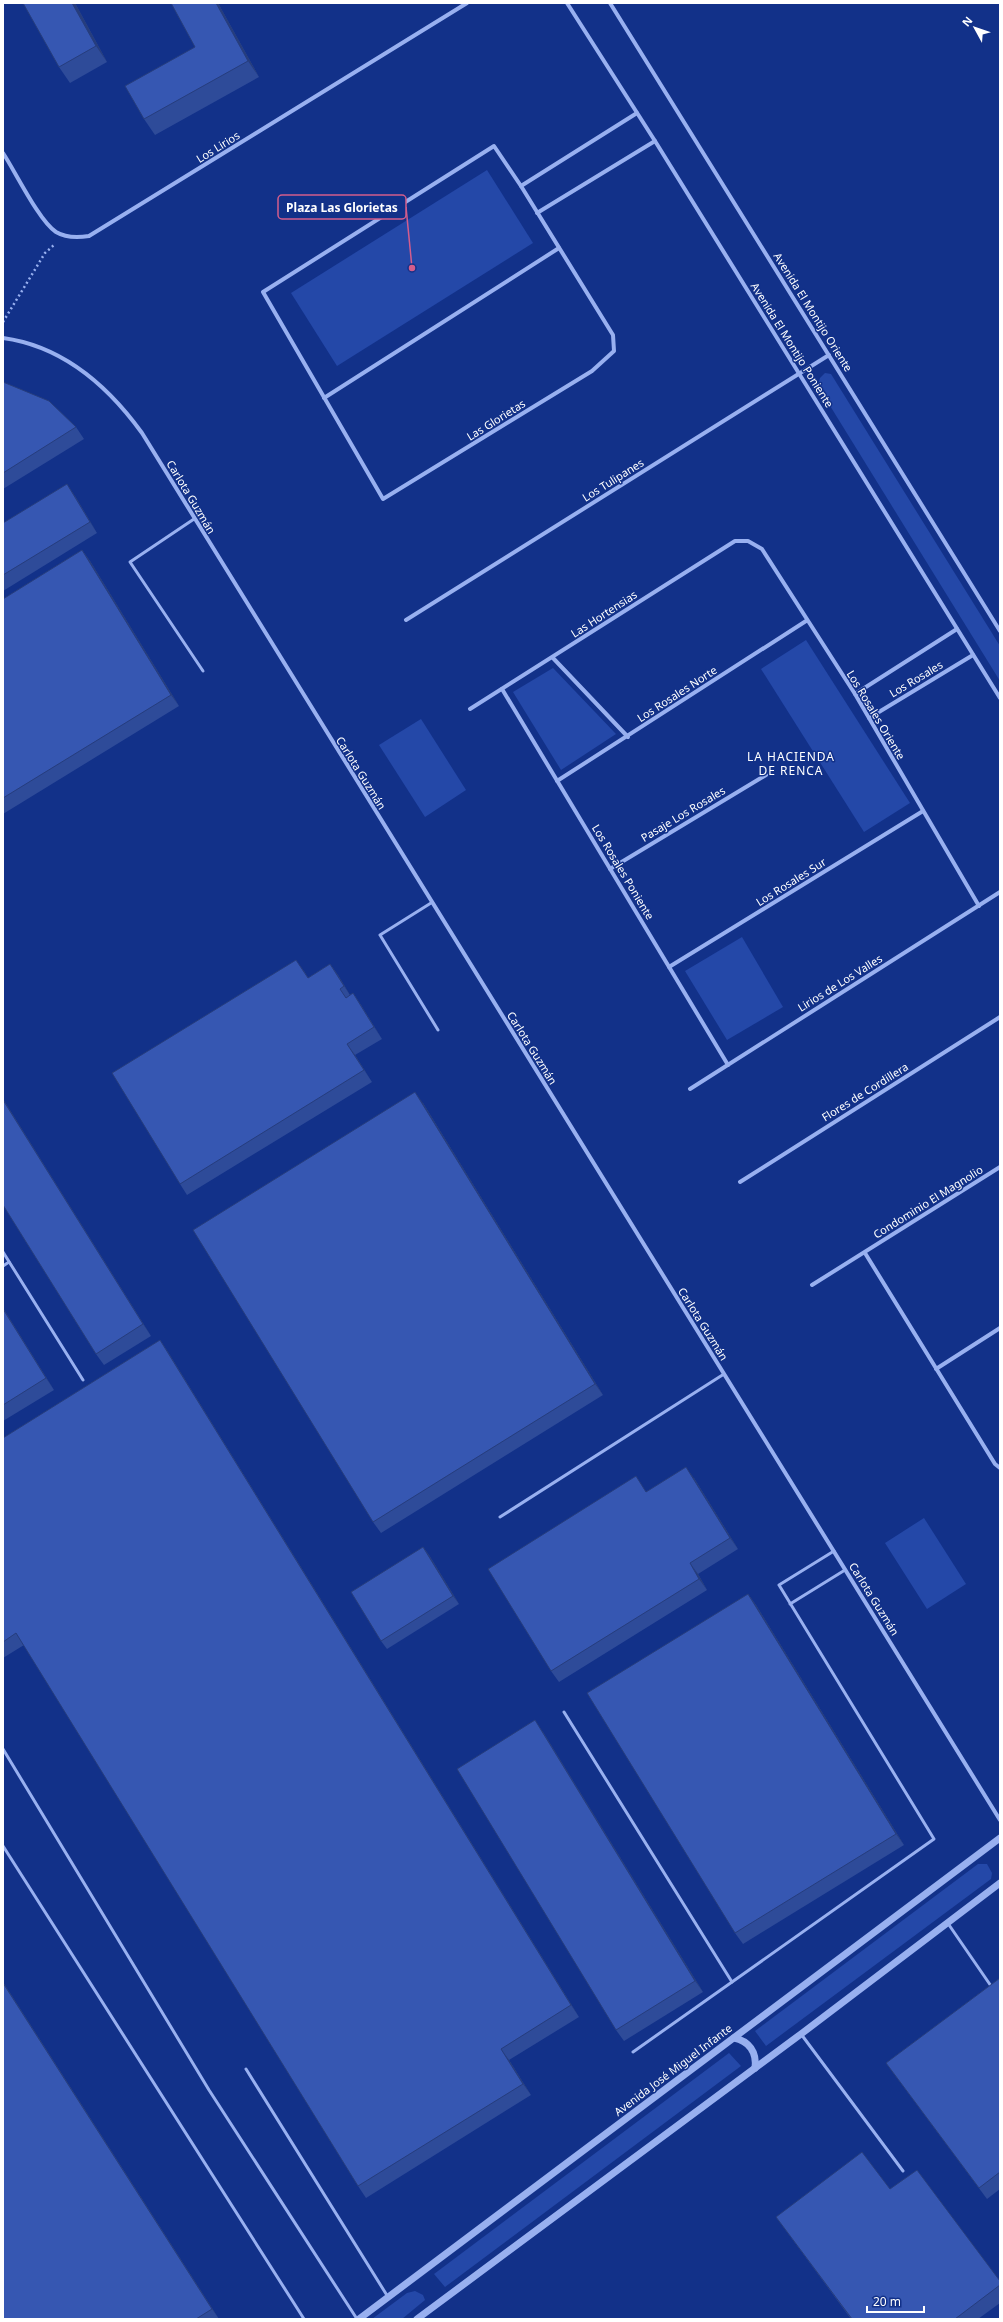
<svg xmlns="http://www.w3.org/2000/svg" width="1003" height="2322" font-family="'Noto Sans',sans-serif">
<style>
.green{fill:#2448a8}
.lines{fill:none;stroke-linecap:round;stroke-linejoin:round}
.path{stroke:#98b0f0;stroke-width:2.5;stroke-dasharray:2 3;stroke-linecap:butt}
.service{stroke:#98b0f0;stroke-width:3}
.minor{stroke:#98b0f0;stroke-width:4}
.tertiary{stroke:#98b0f0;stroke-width:7}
.wall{fill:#2e4b99}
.shaded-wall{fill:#263d7d}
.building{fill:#3657b2;stroke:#263d7d}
.labels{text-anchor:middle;stroke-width:3;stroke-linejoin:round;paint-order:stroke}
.street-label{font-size:11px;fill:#fff;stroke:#123189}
.neighbourhood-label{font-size:12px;letter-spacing:1px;fill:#fff;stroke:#123189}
.leader{fill:none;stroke:#d45d8c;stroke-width:1.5}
.callout-dot{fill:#d45d8c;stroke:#123189;stroke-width:1.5}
.callout{fill:#123189;stroke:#d45d8c;stroke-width:1.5}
.callout-label{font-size:12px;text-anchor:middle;font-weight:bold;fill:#fff}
</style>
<rect width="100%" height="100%" fill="#123189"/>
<!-- green -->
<g class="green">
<path d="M487,170L533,243L337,366L291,293Z"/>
<path d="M825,373L831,374L1000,646V681L832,409L818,385L820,378Z"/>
<path d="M806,640L910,803L864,832L761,669Z"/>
<path d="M553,668L616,734L561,770L513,692Z"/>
<path d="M421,719L466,790L425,817L379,745Z"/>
<path d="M742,937L783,1007L727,1040L685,971Z"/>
<path d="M924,1518L966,1584L927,1609L885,1543Z"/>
<path d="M978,1864H987L992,1873L991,1879L766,2046L755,2031Z"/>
<path d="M729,2053L741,2066L445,2287L434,2274Z"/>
<path d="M415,2291L423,2295L425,2300L402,2319H372L407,2293Z"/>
</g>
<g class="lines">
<!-- path -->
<path class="path" d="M3,322L45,253L54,245"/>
<!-- service -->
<g class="service">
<path d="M194,519L130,562L203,671"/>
<path d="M431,903L380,935L438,1030"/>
<path d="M3,1252L83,1380"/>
<path d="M3,1266L9,1262"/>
<path d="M500,1517L724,1374"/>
<path d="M790,1604L845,1570"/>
<path d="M564,1712L732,1982"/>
<path d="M3,1749L209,2090L357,2319"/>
<path d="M3,1846L304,2319"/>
<path d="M947,1922L991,1986"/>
<path d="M801,2034L903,2171"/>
<path d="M633,2052L934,1839L779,1585L834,1551"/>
<path d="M246,2069L388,2297"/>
</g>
<!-- minor -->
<g class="minor">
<path d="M567,3L655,141L1000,698"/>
<path d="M610,3L1000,631"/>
<path d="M494,146L521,186L613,335L614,351L592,371L383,499L263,292Z"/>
<path d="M3,153C15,171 39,221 56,232C66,238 77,238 89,236L467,3"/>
<path d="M521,186L637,113"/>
<path d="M537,213L655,141"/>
<path d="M3,338C62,346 108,386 142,433L1000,1820"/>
<path d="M324,398L559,248"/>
<path d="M406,620L829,355"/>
<path d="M553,658L628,737"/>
<path d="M502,689L728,1065"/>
<path d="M855,694L957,629"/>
<path d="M470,709L735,541H748L762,549L855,694L979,906"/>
<path d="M869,718L973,655"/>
<path d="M557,781L806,621"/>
<path d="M610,869L766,775"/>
<path d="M669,967L923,811"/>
<path d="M690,1089L1000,892"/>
<path d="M740,1182L1000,1017"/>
<path d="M865,1253L995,1464L1000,1468"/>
<path d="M812,1285L1000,1167"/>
<path d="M936,1369L1000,1328"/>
</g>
<!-- tertiary -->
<g class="tertiary">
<path d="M734,2038C749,2041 757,2052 755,2068"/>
<path d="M359,2319L1000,1838"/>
<path d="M417,2319L801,2034L1000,1883"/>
</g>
</g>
<!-- wall -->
<g class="wall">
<path d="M75,3L107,62L70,83L59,67Z"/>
<path d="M218,3L259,77L155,135L144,119L195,47Z"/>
<path d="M3,382L76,427L84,439L3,489Z"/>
<path d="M75,496L97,533L3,591V523Z"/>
<path d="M82,550L90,561L179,706L3,814V599Z"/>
<path d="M330,964L338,975L350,995L353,993L361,1005L382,1039L355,1055L372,1082L187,1195L180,1184L304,971L308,978Z"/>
<path d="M3,1099L151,1336L104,1365L96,1354L3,1205Z"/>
<path d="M423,1103L603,1395L381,1533L373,1522Z"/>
<path d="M3,1308L54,1390L3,1421Z"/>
<path d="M160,1340L168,1352L579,2017L509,2060L531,2095L366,2198L358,2186L24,1645L3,1658V1438Z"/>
<path d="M694,1478L738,1549L698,1574L707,1590L559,1682L551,1671L647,1491Z"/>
<path d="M423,1547L429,1555L459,1604L387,1649L381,1641Z"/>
<path d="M748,1594L756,1605L904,1845L743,1944L735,1933Z"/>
<path d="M543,1732L703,1992L624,2041L616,2030Z"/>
<path d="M1000,1978V2189L987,2199L886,2063Z"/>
<path d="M3,1982L219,2319H3Z"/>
<path d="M890,2189L1000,2281V2303L978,2319H851L776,2217Z"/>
</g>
<!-- shaded-wall -->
<g class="shaded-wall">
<path d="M72,3H75L107,62L96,46Z"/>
<path d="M216,3H218L259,77L248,61Z"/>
<path d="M67,484L75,496L97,533L90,522Z"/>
<path d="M82,550L90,561L179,706L171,695Z"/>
<path d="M296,960L304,971L316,990Z"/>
<path d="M330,964L338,975L352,998L344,986Z"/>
<path d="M353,993L361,1005L382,1039L374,1027Z"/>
<path d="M347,1044L355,1055L372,1082L364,1070Z"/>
<path d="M415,1092L423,1103L603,1395L595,1384Z"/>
<path d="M3,1099L151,1336L143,1324L3,1100Z"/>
<path d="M3,1308L54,1390L46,1378L3,1309Z"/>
<path d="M160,1340L168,1352L579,2017L571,2005Z"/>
<path d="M686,1467L694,1478L738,1549L730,1538Z"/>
<path d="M423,1547L429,1555L459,1604L453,1596Z"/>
<path d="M690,1563L698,1574L707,1590L699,1579Z"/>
<path d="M748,1594L756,1605L904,1845L896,1834Z"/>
<path d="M535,1720L543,1732L703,1992L695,1981Z"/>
<path d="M3,1982L219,2319L212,2309L3,1983Z"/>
<path d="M501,2049L509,2060L531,2095L523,2084Z"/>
</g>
<!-- building -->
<g class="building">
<path d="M23,3H72L96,46L59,67Z"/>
<path d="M171,3H216L248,61L144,119L125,86L195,47Z"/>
<path d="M3,382L49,401L76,427L3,473Z"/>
<path d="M67,484L90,522L3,575V523Z"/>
<path d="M82,550L171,695L3,798V599Z"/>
<path d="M296,960L308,978L330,964L344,986L340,989L346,998L353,993L374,1027L347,1044L364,1070L180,1184L112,1073Z"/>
<path d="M415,1092L595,1384L373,1522L193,1230Z"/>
<path d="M3,1100L143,1324L96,1354L3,1205Z"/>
<path d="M3,1309L46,1378L3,1405Z"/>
<path d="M160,1340L571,2005L501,2049L523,2084L358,2186L16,1633L3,1642V1438Z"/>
<path d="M686,1467L730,1538L690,1563L699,1579L551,1671L488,1569L636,1476L646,1492Z"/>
<path d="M423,1547L453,1596L381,1641L351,1592Z"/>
<path d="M748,1594L896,1834L735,1933L587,1693Z"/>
<path d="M535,1720L695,1981L616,2030L457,1769Z"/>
<path d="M1000,1978V2172L979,2188L886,2063Z"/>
<path d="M3,1983L212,2309L196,2319H3Z"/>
<path d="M862,2152L890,2189L917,2170L1000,2281V2285L955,2319H852L776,2217Z"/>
</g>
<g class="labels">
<!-- street labels -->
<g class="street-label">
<text transform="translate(218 147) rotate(-32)" y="4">Los Lirios</text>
<text transform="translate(813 312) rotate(58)" y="4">Avenida El Montijo Oriente</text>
<text transform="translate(792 345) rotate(58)" y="4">Avenida El Montijo Poniente</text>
<text transform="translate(496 420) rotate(-32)" y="4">Las Glorietas</text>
<text transform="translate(613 480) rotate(-32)" y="4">Los Tulipanes</text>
<text transform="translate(191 497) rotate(59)" y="4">Carlota Guzmán</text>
<text transform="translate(604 614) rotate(-33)" y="4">Las Hortensias</text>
<text transform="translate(916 679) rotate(-31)" y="4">Los Rosales</text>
<text transform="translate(677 694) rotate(-33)" y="4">Los Rosales Norte</text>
<text transform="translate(876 715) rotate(59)" y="4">Los Rosales Oriente</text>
<text transform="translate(361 773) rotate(58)" y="4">Carlota Guzmán</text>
<text transform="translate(683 814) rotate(-31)" y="4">Pasaje Los Rosales</text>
<text transform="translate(623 872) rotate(59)" y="4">Los Rosales Poniente</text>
<text transform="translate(791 882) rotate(-32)" y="4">Los Rosales Sur</text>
<text transform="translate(840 983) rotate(-32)" y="4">Lirios de Los Valles</text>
<text transform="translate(532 1048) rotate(58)" y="4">Carlota Guzmán</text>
<text transform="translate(865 1092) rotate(-32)" y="4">Flores de Cordillera</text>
<text transform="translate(928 1202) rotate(-32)" y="4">Condominio El Magnolio</text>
<text transform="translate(703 1324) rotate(58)" y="4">Carlota Guzmán</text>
<text transform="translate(874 1599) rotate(58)" y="4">Carlota Guzmán</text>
<text transform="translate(673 2070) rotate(-37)" y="4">Avenida José Miguel Infante</text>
</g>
<!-- neighbourhood labels -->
<g class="neighbourhood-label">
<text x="791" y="761">LA HACIENDA<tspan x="791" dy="14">DE RENCA</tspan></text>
</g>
</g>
<!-- callouts -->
<path class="leader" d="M412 268L406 207"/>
<circle class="callout-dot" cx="412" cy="268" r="4"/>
<rect class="callout" x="278" y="195" width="128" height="24" rx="4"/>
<g class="callout-label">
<text x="342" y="212">Plaza Las Glorietas</text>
</g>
<!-- border -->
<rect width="1003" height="2322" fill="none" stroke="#ffffff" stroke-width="8"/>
<!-- north arrow -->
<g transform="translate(975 28) rotate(310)" stroke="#123189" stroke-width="3" paint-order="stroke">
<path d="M0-3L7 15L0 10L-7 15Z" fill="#ffffff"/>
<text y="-6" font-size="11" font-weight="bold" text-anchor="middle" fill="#ffffff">N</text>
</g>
<!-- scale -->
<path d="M867 2306v6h57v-6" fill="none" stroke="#ffffff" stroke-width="2"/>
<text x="873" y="2306" font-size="12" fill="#ffffff" stroke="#123189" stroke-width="3" paint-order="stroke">20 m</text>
</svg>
